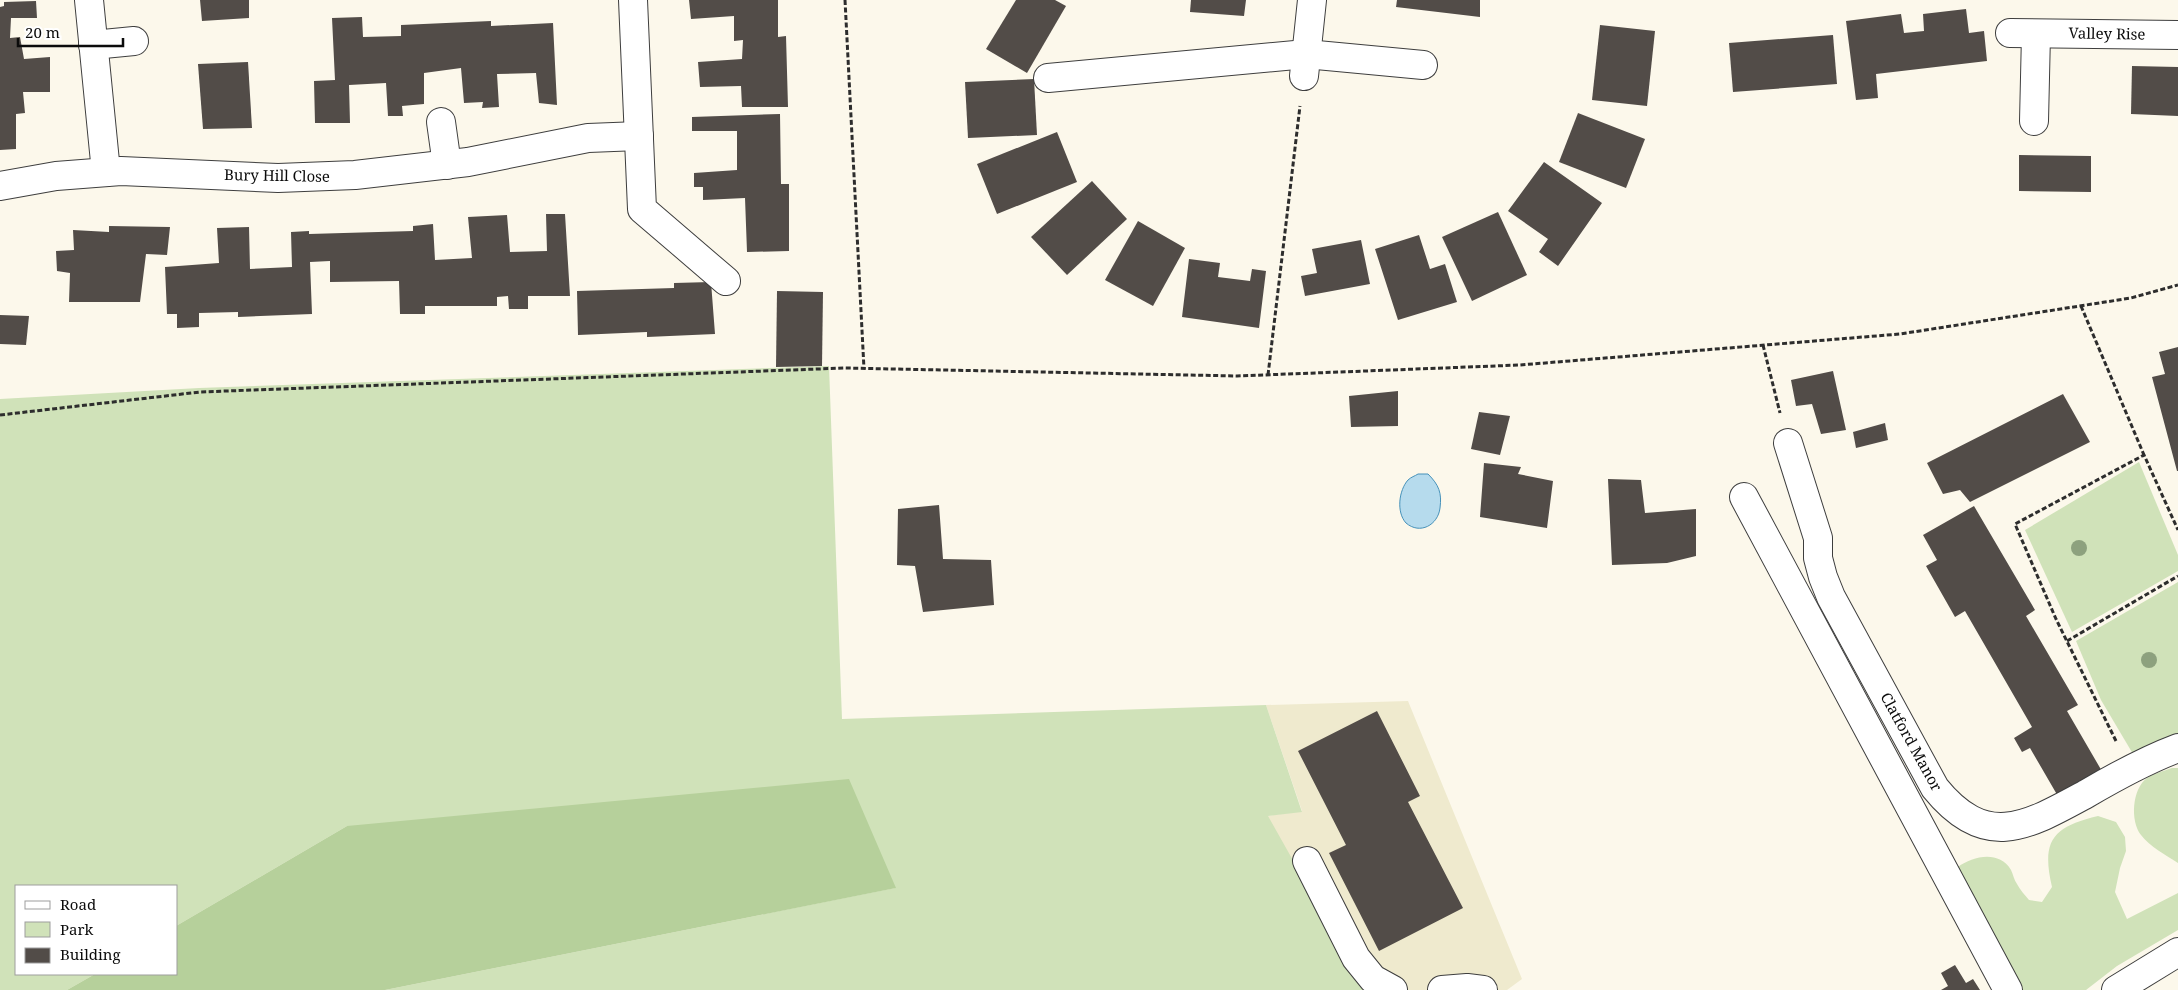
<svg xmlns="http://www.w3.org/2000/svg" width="2178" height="990" font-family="'Noto Serif',serif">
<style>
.farmland{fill:#efeace}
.green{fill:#d0e2b9}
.forest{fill:#b6d09b}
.water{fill:#b6dbed;stroke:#4792ba}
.building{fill:#524c48}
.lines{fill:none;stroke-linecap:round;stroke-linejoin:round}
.minor-casing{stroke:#3e3e3e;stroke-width:30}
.path{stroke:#2d2d2d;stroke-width:3;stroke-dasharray:5 2.5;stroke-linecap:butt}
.minor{stroke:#fff;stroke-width:28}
.tree{fill:#8da17e}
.labels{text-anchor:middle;stroke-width:5;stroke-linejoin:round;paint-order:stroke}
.street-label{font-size:15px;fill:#0b0b0b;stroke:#fff}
</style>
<rect width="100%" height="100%" fill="#fcf8eb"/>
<!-- farmland -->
<path class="farmland" d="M1408,701L1522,979L1507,990H1366L1267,816L1302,811L1266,705Z"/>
<!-- green -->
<g class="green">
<path d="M829,366L842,719L1266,705L1302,812L1268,816L1366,990H385L895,888L347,826L176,926V886H16V974H95L67,990H0V399L199,388Z"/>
<path d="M2139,462L2178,555V571L2072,632L2025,530Z"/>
<path d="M2178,582V733L2133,754L2101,700L2076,641Z"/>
<path d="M2172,768H2178V863C2166,855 2150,847 2141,835C2130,821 2132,789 2147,778C2154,773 2164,771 2172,768Z"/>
<path d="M2098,816L2116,822L2125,837L2126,851L2120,868L2115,892L2127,919L2178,893V930L2117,966L2086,990H2023L1958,867C1973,856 1999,850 2011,870C2013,874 2014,880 2017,884C2020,890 2025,895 2029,900L2042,902L2052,887C2041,840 2053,827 2098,816Z"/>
</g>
<!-- forest -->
<path class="forest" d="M849,779L896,888L385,990H67L95,974H176V926L347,826Z"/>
<!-- water -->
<path class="water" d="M1418,474H1428C1439,485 1442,493 1440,508C1438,525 1420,535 1406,523C1396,512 1399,490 1408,480C1411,477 1415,476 1418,474Z"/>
<!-- building -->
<g class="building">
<path d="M200,0H249V18L202,21Z"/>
<path d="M689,0H778V37L786,36L788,107H742L741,86L700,87L698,62L742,59L743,40L734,41V16L691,19Z"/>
<path d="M1016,0H1055L1066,6L1027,73L986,49Z"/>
<path d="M1191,0H1246L1244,16L1190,12Z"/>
<path d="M1397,0H1480V17L1396,7Z"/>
<path d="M36,1L37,18H11L10,38L20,37L24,59L50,57V92H23L25,113L16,114V149L0,150V7L4,6V2Z"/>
<path d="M1966,9L1969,33L1984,31L1987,61L1876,74L1878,98L1856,100L1846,21L1901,14L1904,33L1924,31L1923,14Z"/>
<path d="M362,17L363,37L401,36V25L491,21V26L553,23L557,105L539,103L536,73L497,74L499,107L482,108L483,102L464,103L461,68L424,73V104L402,106L403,116H388L386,83L349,85L350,123H315L314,81L335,80L332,18Z"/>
<path d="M1600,25L1655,31L1647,106L1592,100Z"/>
<path d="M1833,35L1837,84L1733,92L1729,43Z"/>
<path d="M248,62L252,128L203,129L198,64Z"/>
<path d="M2132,66L2178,67V116L2131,114Z"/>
<path d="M1034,79L1037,135L968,138L965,82Z"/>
<path d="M1578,113L1645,139L1626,188L1559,162Z"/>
<path d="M780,114L781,184H789V251L747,252L745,198L703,200V187H694V173L737,170V131H692V117Z"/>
<path d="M1057,132L1077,182L997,214L977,164Z"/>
<path d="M2019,155L2091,156V192L2019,191Z"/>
<path d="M1544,162L1602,203L1558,266L1539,252L1548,239L1508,211Z"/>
<path d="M1092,181L1127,219L1067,275L1031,237Z"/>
<path d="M1498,212L1527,275L1472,301L1442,237Z"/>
<path d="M546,214H565L570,296H528V309H509L508,296L497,297V306H425V314H400L399,281L330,282V261L310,262L312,314L238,317V312L199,313V327L177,328V314H167L165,267L219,263L217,228L249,227L250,269L292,267L291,232L309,231V234L413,231V226L433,224L435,260L472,258L468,217L507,215L510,252L547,251Z"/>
<path d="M1138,221L1185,248L1153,306L1105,280Z"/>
<path d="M109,226L170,227L167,255L146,254L140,302H69L70,273L57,271L56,251L74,250L73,230L109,232Z"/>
<path d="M1419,235L1430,269L1445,264L1457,302L1398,320L1375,249Z"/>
<path d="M1361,240L1370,284L1305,296L1301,276L1317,273L1312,249Z"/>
<path d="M1189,259L1220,263L1218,277L1250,281L1252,269L1266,271L1259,328L1182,317Z"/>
<path d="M711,282L715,334L647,337V332L578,335L577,291L674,288V283Z"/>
<path d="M777,291L823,292L822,366L776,367Z"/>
<path d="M0,315L29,316L26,345L0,344Z"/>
<path d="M2178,347V471H2177L2152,377L2165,374L2159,352Z"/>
<path d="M1833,371L1846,430L1821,434L1812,404L1796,406L1791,380Z"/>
<path d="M1398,391V426L1351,427L1349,396Z"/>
<path d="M2063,394L2090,442L1970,502L1960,490L1943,494L1927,463Z"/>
<path d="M1479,412L1510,416L1500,455L1471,449Z"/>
<path d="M1885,423L1888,440L1856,448L1853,432Z"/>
<path d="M1484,463L1521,467L1518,474L1553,481L1547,528L1480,517Z"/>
<path d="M1608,479L1641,480L1645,513L1696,509V556L1667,563L1612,565Z"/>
<path d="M939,505L943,559L991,560L994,605L923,612L915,566L897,565L898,509Z"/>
<path d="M1974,506L2035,610L2026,616L2078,705L2067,711L2103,773L2059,798L2030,748L2022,752L2014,738L2032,727L1965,611L1955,617L1926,566L1937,560L1923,535Z"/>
<path d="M1377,711L1420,796L1408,802L1463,908L1379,951L1329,853L1346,845L1298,751Z"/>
<path d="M1955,965L1966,983L1973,979L1980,990H1941L1948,986L1941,973Z"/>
</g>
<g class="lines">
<defs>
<g id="minor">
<path d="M89,0L106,172"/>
<path d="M633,0L642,209L726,281"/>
<path d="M2010,33L2178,35"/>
<path d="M93,45L134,41"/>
<path d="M1304,76L1312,0"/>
<path d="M1048,78L1306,54L1423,65"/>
<path d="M2034,121L2036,34"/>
<path d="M441,122L447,165"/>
<path d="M0,186L56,176L121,171L278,178L355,175L468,162L588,138L639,136"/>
<path d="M1788,443L1818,538V558L1823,577L1831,597L1935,788C1986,851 2027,826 2086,794C2115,777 2146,760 2178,748"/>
<path d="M1744,497L2008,990"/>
<path d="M1307,861L1356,958L1373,979L1393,990"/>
<path d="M1442,990L1467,988L1483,990"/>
<path d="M2116,990L2178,952"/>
</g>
</defs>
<!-- minor casing -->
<use href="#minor" class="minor-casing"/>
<!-- path -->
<g class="path">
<path d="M845,0L864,369"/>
<path d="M2081,306L2144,455"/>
<path d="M1763,345L1780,413"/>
<path d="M1268,375L1300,106"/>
<path d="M0,415L200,392L845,368L1237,376L1520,365L1900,334L2131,298L2178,285"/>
<path d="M2067,641L2178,576"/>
<path d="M2116,741L2056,619L2015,524L2144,455L2178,530"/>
</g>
<!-- minor -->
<use href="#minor" class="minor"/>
</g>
<!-- trees -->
<g class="tree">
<circle cx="2079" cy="548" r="8"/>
<circle cx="2149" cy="660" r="8"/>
</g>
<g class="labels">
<!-- street labels -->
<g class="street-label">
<text transform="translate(2107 34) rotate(1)" y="5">Valley Rise</text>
<text transform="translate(277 176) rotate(1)" y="5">Bury Hill Close</text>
<text transform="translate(1911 742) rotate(61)" y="5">Clatford Manor</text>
</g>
</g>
<!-- legend -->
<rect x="15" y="885" width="162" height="90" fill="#ffffff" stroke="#9d9d9d"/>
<rect x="25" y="901" width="25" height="8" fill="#ffffff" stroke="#9d9d9d"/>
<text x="60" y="910" font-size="15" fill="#0b0b0b">Road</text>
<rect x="25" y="922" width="25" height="15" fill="#d0e2b9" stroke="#9d9d9d"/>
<text x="60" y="935" font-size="15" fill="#0b0b0b">Park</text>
<rect x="25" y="948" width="25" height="15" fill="#524c48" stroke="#9d9d9d"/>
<text x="60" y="960" font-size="15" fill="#0b0b0b">Building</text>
<!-- scale -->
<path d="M18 38v8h105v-8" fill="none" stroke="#0b0b0b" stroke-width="2.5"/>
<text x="25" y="38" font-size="15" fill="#0b0b0b" stroke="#ffffff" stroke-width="4" paint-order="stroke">20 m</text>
</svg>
